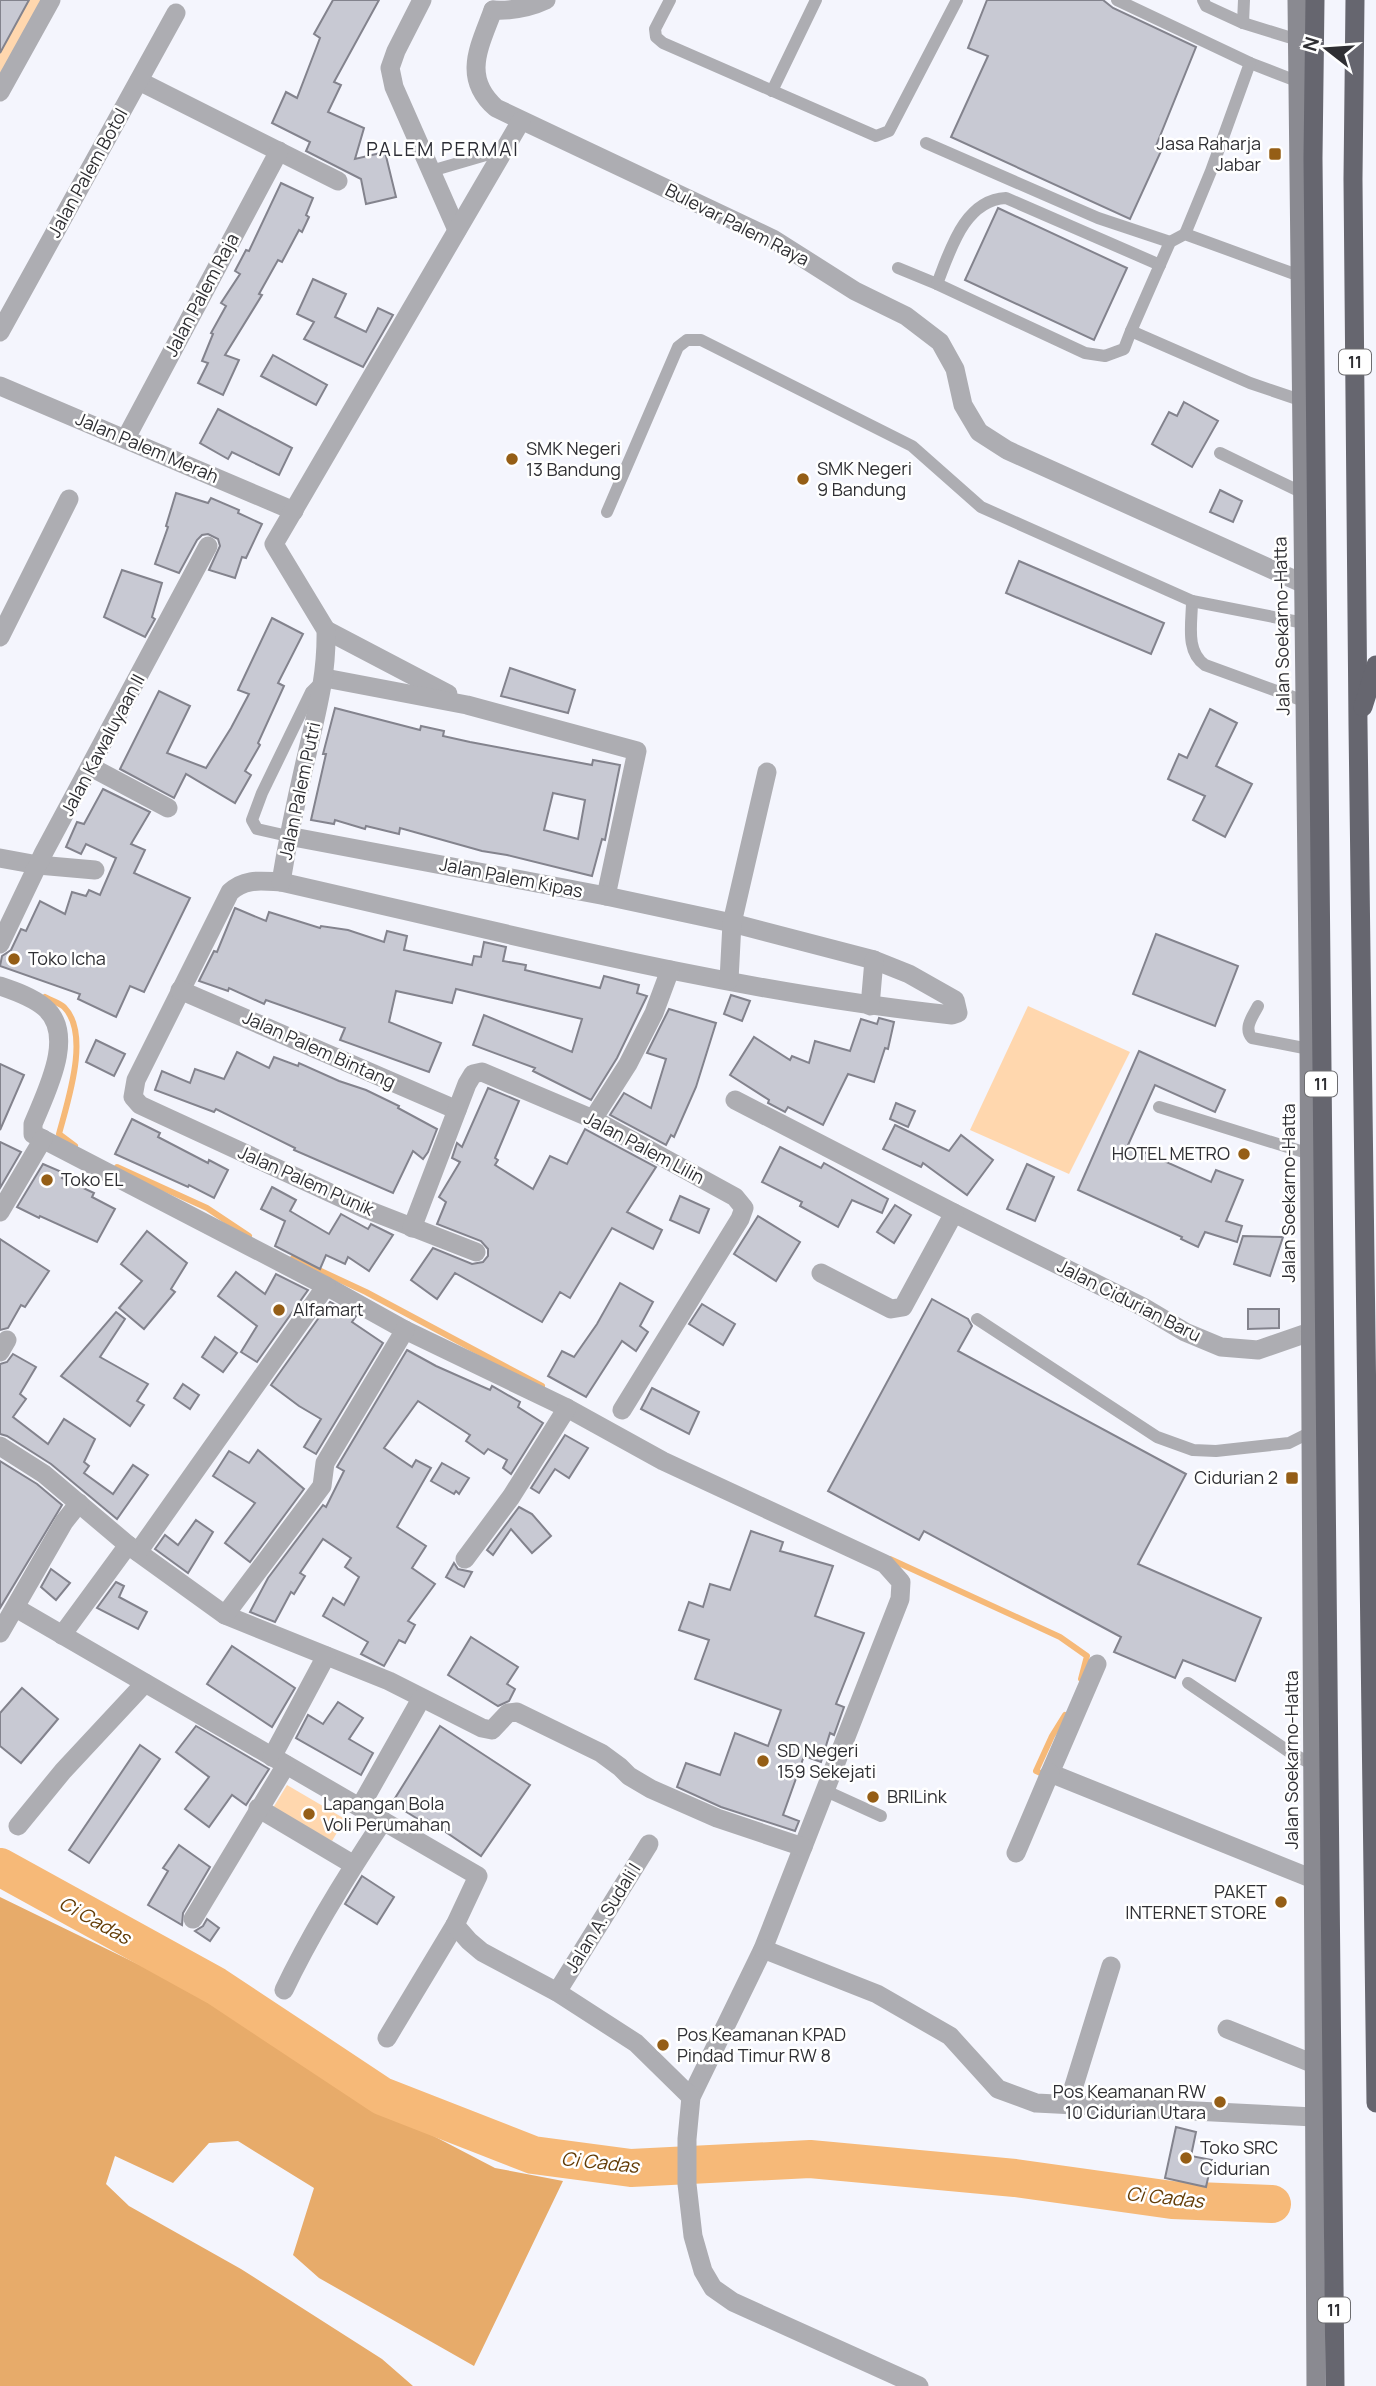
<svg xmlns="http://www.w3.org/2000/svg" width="1376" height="2386" font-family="Manrope,sans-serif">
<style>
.green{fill:#ffd7ae}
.forest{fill:#e7ab6a}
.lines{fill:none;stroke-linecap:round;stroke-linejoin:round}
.stream{stroke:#f6b978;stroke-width:6}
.river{stroke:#f6b978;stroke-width:38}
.building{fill:#c8c9d3;stroke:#83838d;stroke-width:2;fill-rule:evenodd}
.service{stroke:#adadb2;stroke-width:12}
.minor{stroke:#adadb2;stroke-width:19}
.secondary{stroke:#8a8a91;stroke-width:19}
.trunk{stroke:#66666f;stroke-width:19}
.poi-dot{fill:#955e16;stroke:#fff;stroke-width:2.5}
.labels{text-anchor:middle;stroke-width:5;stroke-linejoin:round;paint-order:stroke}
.shield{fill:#fff;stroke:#6d6d70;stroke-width:2}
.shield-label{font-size:16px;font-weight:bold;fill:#2f2f33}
.poi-label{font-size:18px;fill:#2f2f33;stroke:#fff;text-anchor:start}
.street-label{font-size:18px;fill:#2f2f33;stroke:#fff}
.neighbourhood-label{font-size:19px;letter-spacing:2px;fill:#2c2d35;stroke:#fff}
.water-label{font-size:19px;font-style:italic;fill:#633c06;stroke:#fff}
</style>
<rect width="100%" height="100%" fill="#f4f5fd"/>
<!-- green -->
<g class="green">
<path d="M0,0H46L0,77Z"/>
<path d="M1028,1006L1130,1052L1069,1174L970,1130Z"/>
<path d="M287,1785L345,1819L332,1841L273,1808Z"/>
</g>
<!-- forest -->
<path class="forest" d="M0,1897L154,1972L271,2038L374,2105L495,2168L563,2181L474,2366L319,2278L293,2255L314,2188L238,2141L209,2143L173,2183L115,2156L106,2184L129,2206L241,2269L382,2359L413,2386H0Z"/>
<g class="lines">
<!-- stream -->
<g class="stream">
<path d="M45,997C50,1000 60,1003 64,1007C91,1034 67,1103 59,1134L75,1146"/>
<path d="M117,1167L207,1208L249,1236"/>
<path d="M293,1258L366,1292L542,1386"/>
<path d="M890,1559L1060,1637L1087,1656L1081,1679"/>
<path d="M1045,1775L1036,1771L1052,1736L1065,1715"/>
</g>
<!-- river -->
<path class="river" d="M0,1867L216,1986L382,2096L533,2155L631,2168L810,2159L1015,2178L1172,2200L1272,2204"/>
</g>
<!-- building -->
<g class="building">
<path d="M0,0H29L0,53Z"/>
<path d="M333,0H379L334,82L341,85L328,112L364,128L355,159L385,152L396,197L366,204L361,179L306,151L310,142L272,123L286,92L297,98L320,38L314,34Z"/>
<path d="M987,0H1103L1113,8L1196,47L1156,146L1162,149L1130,219L951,137L988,56L968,48Z"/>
<path d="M281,183L313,198L306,215L309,217L302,232L299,230L282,262L278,260L259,294L262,295L225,355L239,360L223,395L198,383L208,363L202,361L213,334L211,333L226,306L221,303L240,274L235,271L246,250L249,251Z"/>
<path d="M998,208L1127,268L1094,340L965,280Z"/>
<path d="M313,279L346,294L335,317L366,332L378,308L393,315L363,367L304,339L314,322L297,314Z"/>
<path d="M273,355L327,385L316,405L261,376Z"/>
<path d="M1184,402L1218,421L1192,467L1152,444L1169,412L1177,416Z"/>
<path d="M218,409L292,448L279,475L232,452L228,459L200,443Z"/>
<path d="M1220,490L1242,501L1233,522L1210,512Z"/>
<path d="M176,493L208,503L211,498L239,510L238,513L262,524L246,558L242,557L235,578L209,570L220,546L218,539L208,534L202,535L197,540L179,573L155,564L168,527L166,526Z"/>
<path d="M1019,561L1164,623L1151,654L1006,593Z"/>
<path d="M122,570L162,583L152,617L155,619L145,637L104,617Z"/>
<path d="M272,618L303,634L278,683L284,686L258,743L260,745L245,771L251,775L235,803L186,774L174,798L120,769L159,691L190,706L167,753L206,768L231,728L249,694L238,690Z"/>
<path d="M510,668L575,690L568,713L501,696Z"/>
<path d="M335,708L420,730L421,726L444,731L443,736L470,742L592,765L593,760L620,765L605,840L602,839L592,876L507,855L482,851L400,828L399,834L366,826L365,829L335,820L334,824L311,820L326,754H323ZM553,793L585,800L578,839L544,830Z"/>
<path d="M1210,709L1237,723L1216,766L1252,784L1225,837L1193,820L1205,796L1168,779L1179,754L1187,758Z"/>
<path d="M103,789L150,812L131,844L145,850L134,873L190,898L144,992L130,986L116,1017L78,999L80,994L0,966L2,956L11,950L21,929L26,931L40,901L65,914L72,892L86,896L89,890L100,895L116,858L86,844L81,854L66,847L77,822L84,824Z"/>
<path d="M235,908L266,921L269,912L320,928L321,926L348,930L384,942L387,931L407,936L404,950L472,965L474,956L481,957L484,942L506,947L503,961L526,965L525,970L600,988L604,976L639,985L637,993L647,996L617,1058L591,1100L533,1071L535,1068L473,1045L484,1015L572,1052L582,1019L456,989L452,1003L396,991L389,1022L441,1043L429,1072L340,1040L345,1028L266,1000L264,1004L229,988L228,991L199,981L214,951L217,952Z"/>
<path d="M1156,934L1238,966L1215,1026L1133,994Z"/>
<path d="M731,995L750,1001L742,1021L724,1014Z"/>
<path d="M669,1009L716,1023L696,1087L674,1137L671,1135L666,1145L610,1115L624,1093L651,1108L666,1059L647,1053Z"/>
<path d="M879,1018L894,1022L888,1049L885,1048L874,1082L848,1074L823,1125L788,1107L785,1112L768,1103L769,1100L730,1075L754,1037L790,1060L792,1056L809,1063L815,1041L850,1051L861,1019L877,1024Z"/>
<path d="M96,1040L125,1054L114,1076L86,1062Z"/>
<path d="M1139,1051L1225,1090L1215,1112L1155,1085L1128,1145L1211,1182L1216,1170L1243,1180L1226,1221L1242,1226L1237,1242L1205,1232L1198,1247L1181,1239L1182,1237L1078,1190Z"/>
<path d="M237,1052L269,1068L274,1057L298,1066L299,1063L339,1081L366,1090L399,1106L398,1108L437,1129L428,1152L423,1159L413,1151L393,1193L294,1150L295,1148L216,1109L214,1112L155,1090L162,1071L190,1083L195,1069L224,1079Z"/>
<path d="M0,1064L24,1075L0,1130Z"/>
<path d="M488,1088L519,1101L495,1158L498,1160L495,1165L533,1189L550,1156L567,1164L585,1129L656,1167L627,1212L662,1230L653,1249L612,1228L570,1298L560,1292L542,1322L455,1273L437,1299L411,1280L433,1248L472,1264L483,1262L488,1256V1249L481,1241L437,1224L446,1202L439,1197L460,1162L452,1158L457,1143L462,1147Z"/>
<path d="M896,1103L915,1111L908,1127L890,1119Z"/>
<path d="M132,1119L160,1133L158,1137L208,1163L209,1160L228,1170L214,1198L189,1185L188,1187L115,1154Z"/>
<path d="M895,1125L949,1151L961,1135L993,1160L967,1195L923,1163L921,1167L883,1149Z"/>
<path d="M0,1142L21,1152L0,1188Z"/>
<path d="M780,1147L821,1168L824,1163L888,1199L882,1213L852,1200L838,1227L800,1206L802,1202L762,1182Z"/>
<path d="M43,1164L64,1173L62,1178L94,1193L92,1197L115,1209L97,1242L40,1216L39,1218L17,1207Z"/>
<path d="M1027,1164L1054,1177L1035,1221L1007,1209Z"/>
<path d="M272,1187L296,1200L290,1211L329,1234L341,1214L368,1229L371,1224L393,1235L369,1271L348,1257L345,1264L326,1255L320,1269L275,1246L285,1221L261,1209Z"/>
<path d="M680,1196L709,1209L699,1233L670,1220Z"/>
<path d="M895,1205L911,1215L894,1243L877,1232Z"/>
<path d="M758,1216L800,1242L776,1281L734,1254Z"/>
<path d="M147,1231L187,1263L171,1289L175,1292L144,1329L119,1308L142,1281L121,1264Z"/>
<path d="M1243,1236L1283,1237L1270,1276L1234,1264Z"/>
<path d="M0,1239L49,1271L25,1307L21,1305L8,1328L0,1330Z"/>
<path d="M236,1272L265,1294L276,1274L308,1290L257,1362L241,1352L257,1326L218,1296Z"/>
<path d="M620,1283L653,1302L640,1326L648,1332L636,1351L622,1341L586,1397L548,1376L562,1351L574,1357L597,1324Z"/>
<path d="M932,1299L968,1319L972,1326L958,1351L1186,1474L1138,1564L1261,1618L1235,1681L1183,1660L1175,1678L1114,1652L1121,1637L924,1531L919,1540L828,1491Z"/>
<path d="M330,1302L356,1316L352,1322L383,1343L316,1454L304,1447L321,1419L299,1406L271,1385Z"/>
<path d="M702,1304L735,1324L723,1345L689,1324Z"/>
<path d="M1248,1309H1279V1328L1248,1329Z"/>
<path d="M116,1312L125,1319L100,1357L148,1384L137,1401L144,1405L130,1426L61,1376Z"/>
<path d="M215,1337L237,1353L223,1372L202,1357Z"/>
<path d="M407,1350L436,1366L490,1390L492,1386L520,1402L518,1407L543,1423L511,1474L503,1468L507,1460L488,1449L484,1454L466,1441L470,1435L418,1401L384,1448L412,1467L416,1460L431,1468L397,1527L426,1546L412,1568L435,1584L408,1621L415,1625L405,1643L399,1640L384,1666L361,1654L368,1642L323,1616L333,1598L344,1605L359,1577L345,1567L351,1558L323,1539L300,1573L305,1576L294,1594L291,1592L275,1622L250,1612L268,1578L323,1505L326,1507L344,1471L337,1467Z"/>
<path d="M13,1354L36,1367L20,1394L26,1399L13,1417L48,1444L64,1419L95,1439L84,1462L89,1466L84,1473L113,1494L133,1465L148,1475L117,1519L51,1464L7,1436L0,1434V1364L7,1362Z"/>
<path d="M183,1384L199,1395L190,1409L174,1398Z"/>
<path d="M652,1388L699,1412L689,1434L641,1409Z"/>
<path d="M565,1435L588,1448L569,1478L555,1469L539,1493L531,1488Z"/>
<path d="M258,1450L304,1489L250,1562L225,1543L255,1503L213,1476L229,1451L249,1463Z"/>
<path d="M0,1461L37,1484L62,1505L0,1608Z"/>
<path d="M442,1463L469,1478L459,1494L456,1491L454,1494L431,1481Z"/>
<path d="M519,1507L532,1514L551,1536L532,1553L511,1529L493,1555L487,1550Z"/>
<path d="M196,1520L213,1532L188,1573L155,1549L165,1535L178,1545Z"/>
<path d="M751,1531L783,1542L780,1551L833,1566L815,1616L864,1633L836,1704L844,1707L834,1735L830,1733L821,1762L804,1756L783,1815L799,1821L795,1831L721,1807L677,1787L686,1763L720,1775L735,1733L768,1746L781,1710L695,1679L709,1640L679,1630L689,1602L703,1607L710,1584L730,1590Z"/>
<path d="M454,1563L458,1569L472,1572L464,1587L446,1577Z"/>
<path d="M51,1569L70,1583L56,1600L41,1587Z"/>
<path d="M116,1582L124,1586L119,1597L147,1612L138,1629L97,1608Z"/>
<path d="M471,1637L518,1667L507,1684L515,1689L509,1701L498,1706L448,1675Z"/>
<path d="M232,1646L295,1688L272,1727L207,1684Z"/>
<path d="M22,1688L58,1719L21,1763L0,1746V1713Z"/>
<path d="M338,1702L363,1718L349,1739L373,1753L361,1775L296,1738L308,1715L323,1724Z"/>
<path d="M196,1726L269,1769L246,1805L232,1795L209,1827L185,1809L209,1777L176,1752Z"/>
<path d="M440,1726L530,1785L481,1856L428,1820L426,1824L392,1803Z"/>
<path d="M140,1745L160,1759L89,1863L69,1850Z"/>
<path d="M179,1845L210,1867L183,1913L182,1925L148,1905L168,1871L163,1868Z"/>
<path d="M362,1876L394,1897L377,1924L345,1904Z"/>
<path d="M207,1919L219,1928L210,1941L195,1931L203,1926Z"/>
<path d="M1176,2127L1196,2132L1191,2156L1212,2160L1206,2187L1165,2178Z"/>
</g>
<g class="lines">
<!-- service -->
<g class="service">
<path d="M670,0L655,29L656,37L663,43L876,136L889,131L957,0"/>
<path d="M1117,0L1250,63L1299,82"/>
<path d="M1203,0L1206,6L1243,23L1298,40"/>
<path d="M1243,23L1244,0"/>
<path d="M772,91L816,0"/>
<path d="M926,143L1098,218L1170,242"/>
<path d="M431,171L503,150"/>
<path d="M1185,234L1211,171L1250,63"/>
<path d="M898,268L937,284C950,251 964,200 1006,198L1160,265"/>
<path d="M1300,276L1185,234L1170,242L1131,331L1250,383L1300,400"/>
<path d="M937,284L1085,353L1105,356L1124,349L1131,331"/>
<path d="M1220,453L1301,492"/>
<path d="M607,512L678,347L687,340H701L912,446L981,507L1192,601C1192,623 1185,651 1205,665L1304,701"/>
<path d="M1192,601L1304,623"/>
<path d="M288,836L257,829L252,820L262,793L311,692L322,681"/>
<path d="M1258,1006C1253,1016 1243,1028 1252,1038L1309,1049"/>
<path d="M1159,1107L1310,1154"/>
<path d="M977,1319L1157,1437L1193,1450L1216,1451L1289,1443L1311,1432"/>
<path d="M1188,1683L1288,1751L1313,1765"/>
<path d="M826,1791L881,1816"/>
</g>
<!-- minor -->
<g class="minor">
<path d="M422,0L396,51L390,68L394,87L457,230"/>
<path d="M493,10C480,46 461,77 496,108L773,239L855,291L906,316L940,342L955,369L963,405L979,432L1007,450L1302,583"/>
<path d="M493,10C512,11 529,8 546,0"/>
<path d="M139,81L338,181"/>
<path d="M0,92L51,0"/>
<path d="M0,332L176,13"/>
<path d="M0,386L294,511"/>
<path d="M126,438L279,151"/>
<path d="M326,630L448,694"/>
<path d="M0,637L69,499"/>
<path d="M325,678L467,705L637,751L606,896"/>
<path d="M91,767L168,808"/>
<path d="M288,836L606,896L732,923L874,960L909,974L955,1000L958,1013L952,1015C726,991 502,932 281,882C261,881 245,878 230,892L136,1080L133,1097L140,1105L363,1208L476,1252"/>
<path d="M0,858L38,865L95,870"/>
<path d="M281,882C288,839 297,796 307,754C317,710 327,675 326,630L274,544L521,121"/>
<path d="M0,944L43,854L208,546"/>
<path d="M729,980L732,923L767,772"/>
<path d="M0,986C15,991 32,997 44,1007C77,1034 46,1092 33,1124V1134L326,1286L405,1330L567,1408L663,1461L885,1564L901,1582L900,1599L763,1949L691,2097L687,2139V2184L693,2236L703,2271L713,2288L733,2302L919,2386"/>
<path d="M180,990L457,1110"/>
<path d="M870,1006L874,960"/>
<path d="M735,1100L954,1213L1143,1307L1185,1332L1221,1347L1258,1350L1310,1332"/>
<path d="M593,1119L628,1064L654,1013L670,970"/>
<path d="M0,1212L43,1139"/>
<path d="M412,1228L467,1084L473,1074L482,1072L593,1119L735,1197L744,1208L740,1219L622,1410"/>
<path d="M821,1273L891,1309L903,1307L954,1213"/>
<path d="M0,1352L7,1340"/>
<path d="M0,1446L44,1474L128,1545L225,1615L389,1681L482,1728L492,1730L508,1713L517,1712L601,1753L620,1767L629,1776L651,1789L717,1818L803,1847"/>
<path d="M138,1552L326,1286"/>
<path d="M465,1559L511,1497L567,1408"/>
<path d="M16,1608L478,1876L455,1925L387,2038"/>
<path d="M225,1615L322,1486L325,1463L405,1330"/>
<path d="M0,1633L64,1522L79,1503"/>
<path d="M62,1635L128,1545"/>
<path d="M1097,1664L1050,1773L1313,1879"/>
<path d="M272,1757L326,1656"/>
<path d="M360,1807L421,1699"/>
<path d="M258,1808L354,1865"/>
<path d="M18,1826L63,1771L145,1683"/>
<path d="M1016,1853L1050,1773"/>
<path d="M193,1919L286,1765"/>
<path d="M455,1925L469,1941L482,1952L557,1992L636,2043L691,2097"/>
<path d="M763,1949L877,1994L950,2036L998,2089L1036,2103L1314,2117"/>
<path d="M284,1990C312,1931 347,1875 383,1821"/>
<path d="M557,1992L649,1844"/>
<path d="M1227,2029L1314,2064"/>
<path d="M1068,2105L1111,1966"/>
</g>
<!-- secondary -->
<path class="secondary" d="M1297,0L1309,1049L1316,2386"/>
<!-- trunk -->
<g class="trunk">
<path d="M1315,0L1313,158L1335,2386"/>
<path d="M1355,0L1353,179L1358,724L1376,2103"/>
<path d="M1363,707L1376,665"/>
</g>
</g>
<!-- markers -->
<g class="poi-dot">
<rect x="1268" y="147" width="14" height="14" rx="3.5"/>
<circle cx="512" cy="459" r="7"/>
<circle cx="803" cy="479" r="7"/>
<circle cx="14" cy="959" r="7"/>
<circle cx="1244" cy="1154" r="7"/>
<circle cx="47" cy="1180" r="7"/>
<circle cx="279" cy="1310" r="7"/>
<rect x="1285" y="1471" width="14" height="14" rx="3.5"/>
<circle cx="763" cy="1761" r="7"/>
<circle cx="873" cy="1797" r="7"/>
<circle cx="309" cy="1814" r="7"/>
<circle cx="1281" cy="1902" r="7"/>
<circle cx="663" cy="2045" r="7"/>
<circle cx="1220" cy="2102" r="7"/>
<circle cx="1186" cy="2158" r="7"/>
</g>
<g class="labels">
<!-- shield labels -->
<g class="shield">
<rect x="1339" y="349.5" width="32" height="25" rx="5"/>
<rect x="1305" y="1071.5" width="32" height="25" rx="5"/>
<rect x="1318" y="2297.5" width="32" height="25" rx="5"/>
</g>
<g class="shield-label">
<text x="1355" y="368">11</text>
<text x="1321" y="1090">11</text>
<text x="1334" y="2316">11</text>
</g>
<!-- poi labels -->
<g class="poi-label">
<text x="1261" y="150" text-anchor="end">Jasa Raharja<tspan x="1261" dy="21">Jabar</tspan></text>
<text x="526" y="455">SMK Negeri<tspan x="526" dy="21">13 Bandung</tspan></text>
<text x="817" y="475">SMK Negeri<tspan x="817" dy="21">9 Bandung</tspan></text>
<text x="28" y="965">Toko Icha</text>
<text x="1230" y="1160" text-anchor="end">HOTEL METRO</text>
<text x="61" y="1186">Toko EL</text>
<text x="293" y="1316">Alfamart</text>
<text x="1278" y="1484" text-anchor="end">Cidurian 2</text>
<text x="777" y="1757">SD Negeri<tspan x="777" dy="21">159 Sekejati</tspan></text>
<text x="887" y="1803">BRILink</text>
<text x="323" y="1810">Lapangan Bola<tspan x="323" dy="21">Voli Perumahan</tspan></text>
<text x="1267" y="1898" text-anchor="end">PAKET<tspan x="1267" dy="21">INTERNET STORE</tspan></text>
<text x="677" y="2041">Pos Keamanan KPAD<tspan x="677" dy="21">Pindad Timur RW 8</tspan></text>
<text x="1206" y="2098" text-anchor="end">Pos Keamanan RW<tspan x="1206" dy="21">10 Cidurian Utara</tspan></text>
<text x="1200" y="2154">Toko SRC<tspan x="1200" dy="21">Cidurian</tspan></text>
</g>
<!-- street labels -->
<g class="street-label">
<text transform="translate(88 173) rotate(-61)" y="6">Jalan Palem Botol</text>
<text transform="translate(737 225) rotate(27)" y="6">Bulevar Palem Raya</text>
<text transform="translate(202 295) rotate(-62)" y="6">Jalan Palem Raja</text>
<text transform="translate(147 448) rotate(23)" y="6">Jalan Palem Merah</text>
<text transform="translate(1282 626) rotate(-91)" y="6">Jalan Soekarno-Hatta</text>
<text transform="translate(103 745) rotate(-62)" y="6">Jalan Kawaluyaan II</text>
<text transform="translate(300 791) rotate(-78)" y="6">Jalan Palem Putri</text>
<text transform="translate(511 878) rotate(11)" y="6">Jalan Palem Kipas</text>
<text transform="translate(319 1050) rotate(24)" y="6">Jalan Palem Bintang</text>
<text transform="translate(644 1148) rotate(28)" y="6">Jalan Palem Lilin</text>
<text transform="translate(306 1181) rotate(24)" y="6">Jalan Palem Punik</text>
<text transform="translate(1289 1193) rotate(-90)" y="6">Jalan Soekarno-Hatta</text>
<text transform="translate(1129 1301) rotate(27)" y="6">Jalan Cidurian Baru</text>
<text transform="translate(1292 1760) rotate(-90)" y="6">Jalan Soekarno-Hatta</text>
<text transform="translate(603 1918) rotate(-58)" y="6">Jalan A. Sudali I</text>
</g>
<!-- neighbourhood labels -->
<g class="neighbourhood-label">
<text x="443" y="156">PALEM PERMAI</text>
</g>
<!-- water labels -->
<g class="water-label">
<text transform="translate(95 1920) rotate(29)" y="7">Ci Cadas</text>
<text transform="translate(600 2162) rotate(6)" y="7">Ci Cadas</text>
<text transform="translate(1165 2197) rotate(6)" y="7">Ci Cadas</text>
</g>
</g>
<!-- north arrow -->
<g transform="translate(1327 49) rotate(287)" stroke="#ffffff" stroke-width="5" paint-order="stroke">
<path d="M0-5L12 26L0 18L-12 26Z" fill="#2f2f33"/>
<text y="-10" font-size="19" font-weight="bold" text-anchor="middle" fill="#2f2f33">N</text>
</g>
</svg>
